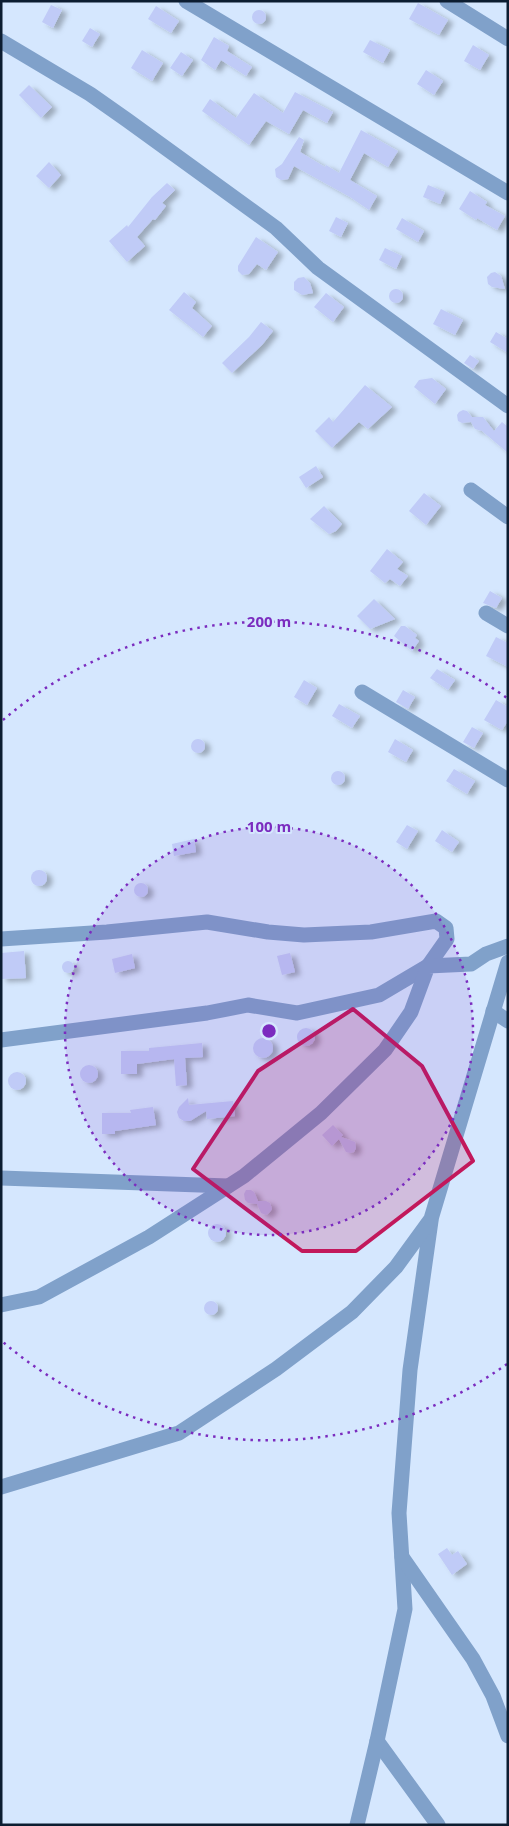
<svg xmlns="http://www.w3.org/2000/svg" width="509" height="1826" font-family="'Open Sans',sans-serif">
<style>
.building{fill:#c0cbf7;filter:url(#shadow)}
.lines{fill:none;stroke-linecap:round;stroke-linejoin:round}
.street{stroke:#80a1ca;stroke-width:15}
.marked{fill:#c2185b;fill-opacity:0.2;stroke:#c2185b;stroke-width:4;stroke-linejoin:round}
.ring{fill:none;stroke:#7b2cbf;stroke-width:2.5;stroke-dasharray:2.5 5}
.centre{fill:#7b2cbf;stroke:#d5e7fe;stroke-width:2.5}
.ring-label{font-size:15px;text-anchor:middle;font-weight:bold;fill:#7b2cbf;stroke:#d5e7fe;stroke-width:4;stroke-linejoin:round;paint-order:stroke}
</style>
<defs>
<filter id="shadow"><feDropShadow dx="5.5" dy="3" stdDeviation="2.5" flood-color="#0004"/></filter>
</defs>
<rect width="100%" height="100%" fill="#d5e7fe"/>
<!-- building -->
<g class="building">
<path d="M418,3L448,20L439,35L409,19Z"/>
<path d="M51,5L62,10L53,28L42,22Z"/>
<path d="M156,6L179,21L171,33L148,19Z"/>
<circle cx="259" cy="17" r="7"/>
<path d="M90,28L100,34L92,47L82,41Z"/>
<path d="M214,37L229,46L227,51L252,67L246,76L221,60L215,70L201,60Z"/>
<path d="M370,40L390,50L383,63L363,52Z"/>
<path d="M473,45L489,55L480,70L464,61Z"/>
<path d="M142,50L163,63L152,81L131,68Z"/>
<path d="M181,52L193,60L182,76L170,68Z"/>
<path d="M426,70L443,81L434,95L417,84Z"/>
<path d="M29,85L52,107L41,118L19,95Z"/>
<path d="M295,92L333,112L327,123L303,110L289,134L266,121L249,145L202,111L210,99L236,118L254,93L283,113Z"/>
<path d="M361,130L398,151L388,167L364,153L350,180L377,196L369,210L350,197L294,166L288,179L281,180L276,177L275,169L282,164L299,137L304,140L300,152L325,167L326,165L339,173Z"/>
<path d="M49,162L61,175L49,188L36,176Z"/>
<path d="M167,183L175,190L162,203L166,206L155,220L153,219L137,237L145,246L127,262L109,241L127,225L128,227L152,197Z"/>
<path d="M428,185L445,192L440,204L423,197Z"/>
<path d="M470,191L487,202L485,205L505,216L497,230L477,218L476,220L459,209Z"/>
<path d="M336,217L348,223L341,237L329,231Z"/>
<path d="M402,218L424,231L418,242L396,229Z"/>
<path d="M256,237L278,252L266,270L257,264L249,274L242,275L238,271V266Z"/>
<path d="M385,248L402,256L396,269L379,260Z"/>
<path d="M495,272L501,276L505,289L492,287L488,284L487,277L491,273Z"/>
<path d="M304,277L310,283L313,293L302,295L294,290V282L298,278Z"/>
<circle cx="396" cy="296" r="7"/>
<path d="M184,292L196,302L192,308L212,326L203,337L169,310Z"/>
<path d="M326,293L344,307L333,322L314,307Z"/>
<path d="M441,309L463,320L455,335L433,324Z"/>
<path d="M261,322L273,331L262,345L232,373L222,363L249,337Z"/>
<path d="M496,332L508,339V353L490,342Z"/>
<path d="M470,355L479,361L473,369L464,363Z"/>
<path d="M432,378L446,389L435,404L414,387L419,380Z"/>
<path d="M365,385L392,407L368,429L359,422L332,448L315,431L329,417L333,422Z"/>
<path d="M463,410L467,411L472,417H483L494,431L502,422L508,427V453L482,431L475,429L471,422L462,423L458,421L457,415L459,412Z"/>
<path d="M316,466L323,477L306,488L299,477Z"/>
<path d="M424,493L441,506L426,525L409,511Z"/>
<path d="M324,506L342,524L336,531L329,534L310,519Z"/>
<path d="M387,549L403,562L397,569L408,576L400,586L390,579L385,583L370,571Z"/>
<path d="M490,591L502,598L496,608L483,603Z"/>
<path d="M374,599L395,619L370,629L357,616Z"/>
<path d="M401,626H405L417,635L415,638L419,641L412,651L394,636Z"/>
<path d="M496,637L508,643V667L486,656Z"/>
<path d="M437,669L455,680L448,690L430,678Z"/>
<path d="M304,680L317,688L307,705L294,697Z"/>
<path d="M403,690L415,697L408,709L396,702Z"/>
<path d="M496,700L508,707V721L502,730L484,720Z"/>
<path d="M339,704L360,716L352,728L332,716Z"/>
<path d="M472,727L483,733L474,748L463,742Z"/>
<path d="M395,739L413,750L406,762L388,752Z"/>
<circle cx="198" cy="746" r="7"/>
<path d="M454,769L475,781L467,794L446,781Z"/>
<circle cx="338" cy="778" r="7"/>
<path d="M407,825L418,831L407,849L396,842Z"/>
<path d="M442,830L459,842L452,852L435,841Z"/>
<path d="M194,839L196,852L174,856L172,844Z"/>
<circle cx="39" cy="878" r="8"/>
<circle cx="141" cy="890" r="7"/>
<path d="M24,951L26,978L1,979V953Z"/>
<path d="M290,953L295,972L282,975L277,956Z"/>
<path d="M132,954L135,968L115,973L112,959Z"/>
<circle cx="68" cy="967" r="6"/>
<circle cx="306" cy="1037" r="9"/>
<circle cx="263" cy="1048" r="10"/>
<path d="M202,1043L203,1057L185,1058L187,1085L176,1086L174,1059L137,1064V1074H121V1051H149V1048Z"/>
<circle cx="89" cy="1074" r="9"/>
<circle cx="17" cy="1081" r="9"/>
<path d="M188,1098L189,1105L233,1101L235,1116L207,1119L206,1111L190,1121H184L179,1118L177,1112L179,1107Z"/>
<path d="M153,1107L156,1125L115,1131V1134H102V1113H131L130,1110Z"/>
<path d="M333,1125L343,1135L341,1137L355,1142L356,1148L354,1152L350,1153L346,1152L339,1139L332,1146L322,1135Z"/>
<path d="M246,1190H251L254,1192L258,1201H266L270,1203L272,1209L269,1213L266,1215L261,1213L257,1204L248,1203L245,1200L244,1194Z"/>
<circle cx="217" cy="1233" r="9"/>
<circle cx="211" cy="1308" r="7"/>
<path d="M447,1548L452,1555L458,1551L467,1564L452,1575L438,1554Z"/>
</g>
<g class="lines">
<!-- street -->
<g class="street">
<path d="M186,1L508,193"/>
<path d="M447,1L508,39"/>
<path d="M1,41L90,94L127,120L276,228L318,268L508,406"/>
<path d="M471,490L508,517"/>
<path d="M486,613L508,626"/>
<path d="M362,692L508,780"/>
<path d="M1,939L107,932L207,922L268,932L304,935L371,932L436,921L446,928L447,939L428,966L379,995L297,1013L248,1005L207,1013L1,1040"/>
<path d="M493,1011L508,1021"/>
<path d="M1,1178L228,1186"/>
<path d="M431,1221L410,1370L399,1513L405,1609L377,1741L438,1825"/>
<path d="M1,1305L39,1297L149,1237L244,1176L321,1113L385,1050L411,1012L428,966L471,964L486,954L508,946"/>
<path d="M1,1487L179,1433L276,1369L352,1312L396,1267L431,1219L508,962"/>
<path d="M402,1557L473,1659L493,1696L508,1736"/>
<path d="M357,1825L377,1741"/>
</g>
</g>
<!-- marked area -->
<path class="marked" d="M353,1009L422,1066L473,1161L356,1251H302L193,1169L258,1071Z"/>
<!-- distance rings -->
<circle cx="269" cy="1031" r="204" fill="#7b2cbf" fill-opacity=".12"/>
<g class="ring">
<circle cx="269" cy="1031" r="204"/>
<path d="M507 1364A409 409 0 0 1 3 1342M3 720A409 409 0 0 1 507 698"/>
</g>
<circle cx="269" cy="1031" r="8" class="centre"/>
<g class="ring-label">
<text x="269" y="627">200 m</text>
<text x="269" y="832">100 m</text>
</g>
<!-- border -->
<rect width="509" height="1826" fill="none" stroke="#0c1d31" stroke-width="5"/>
</svg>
